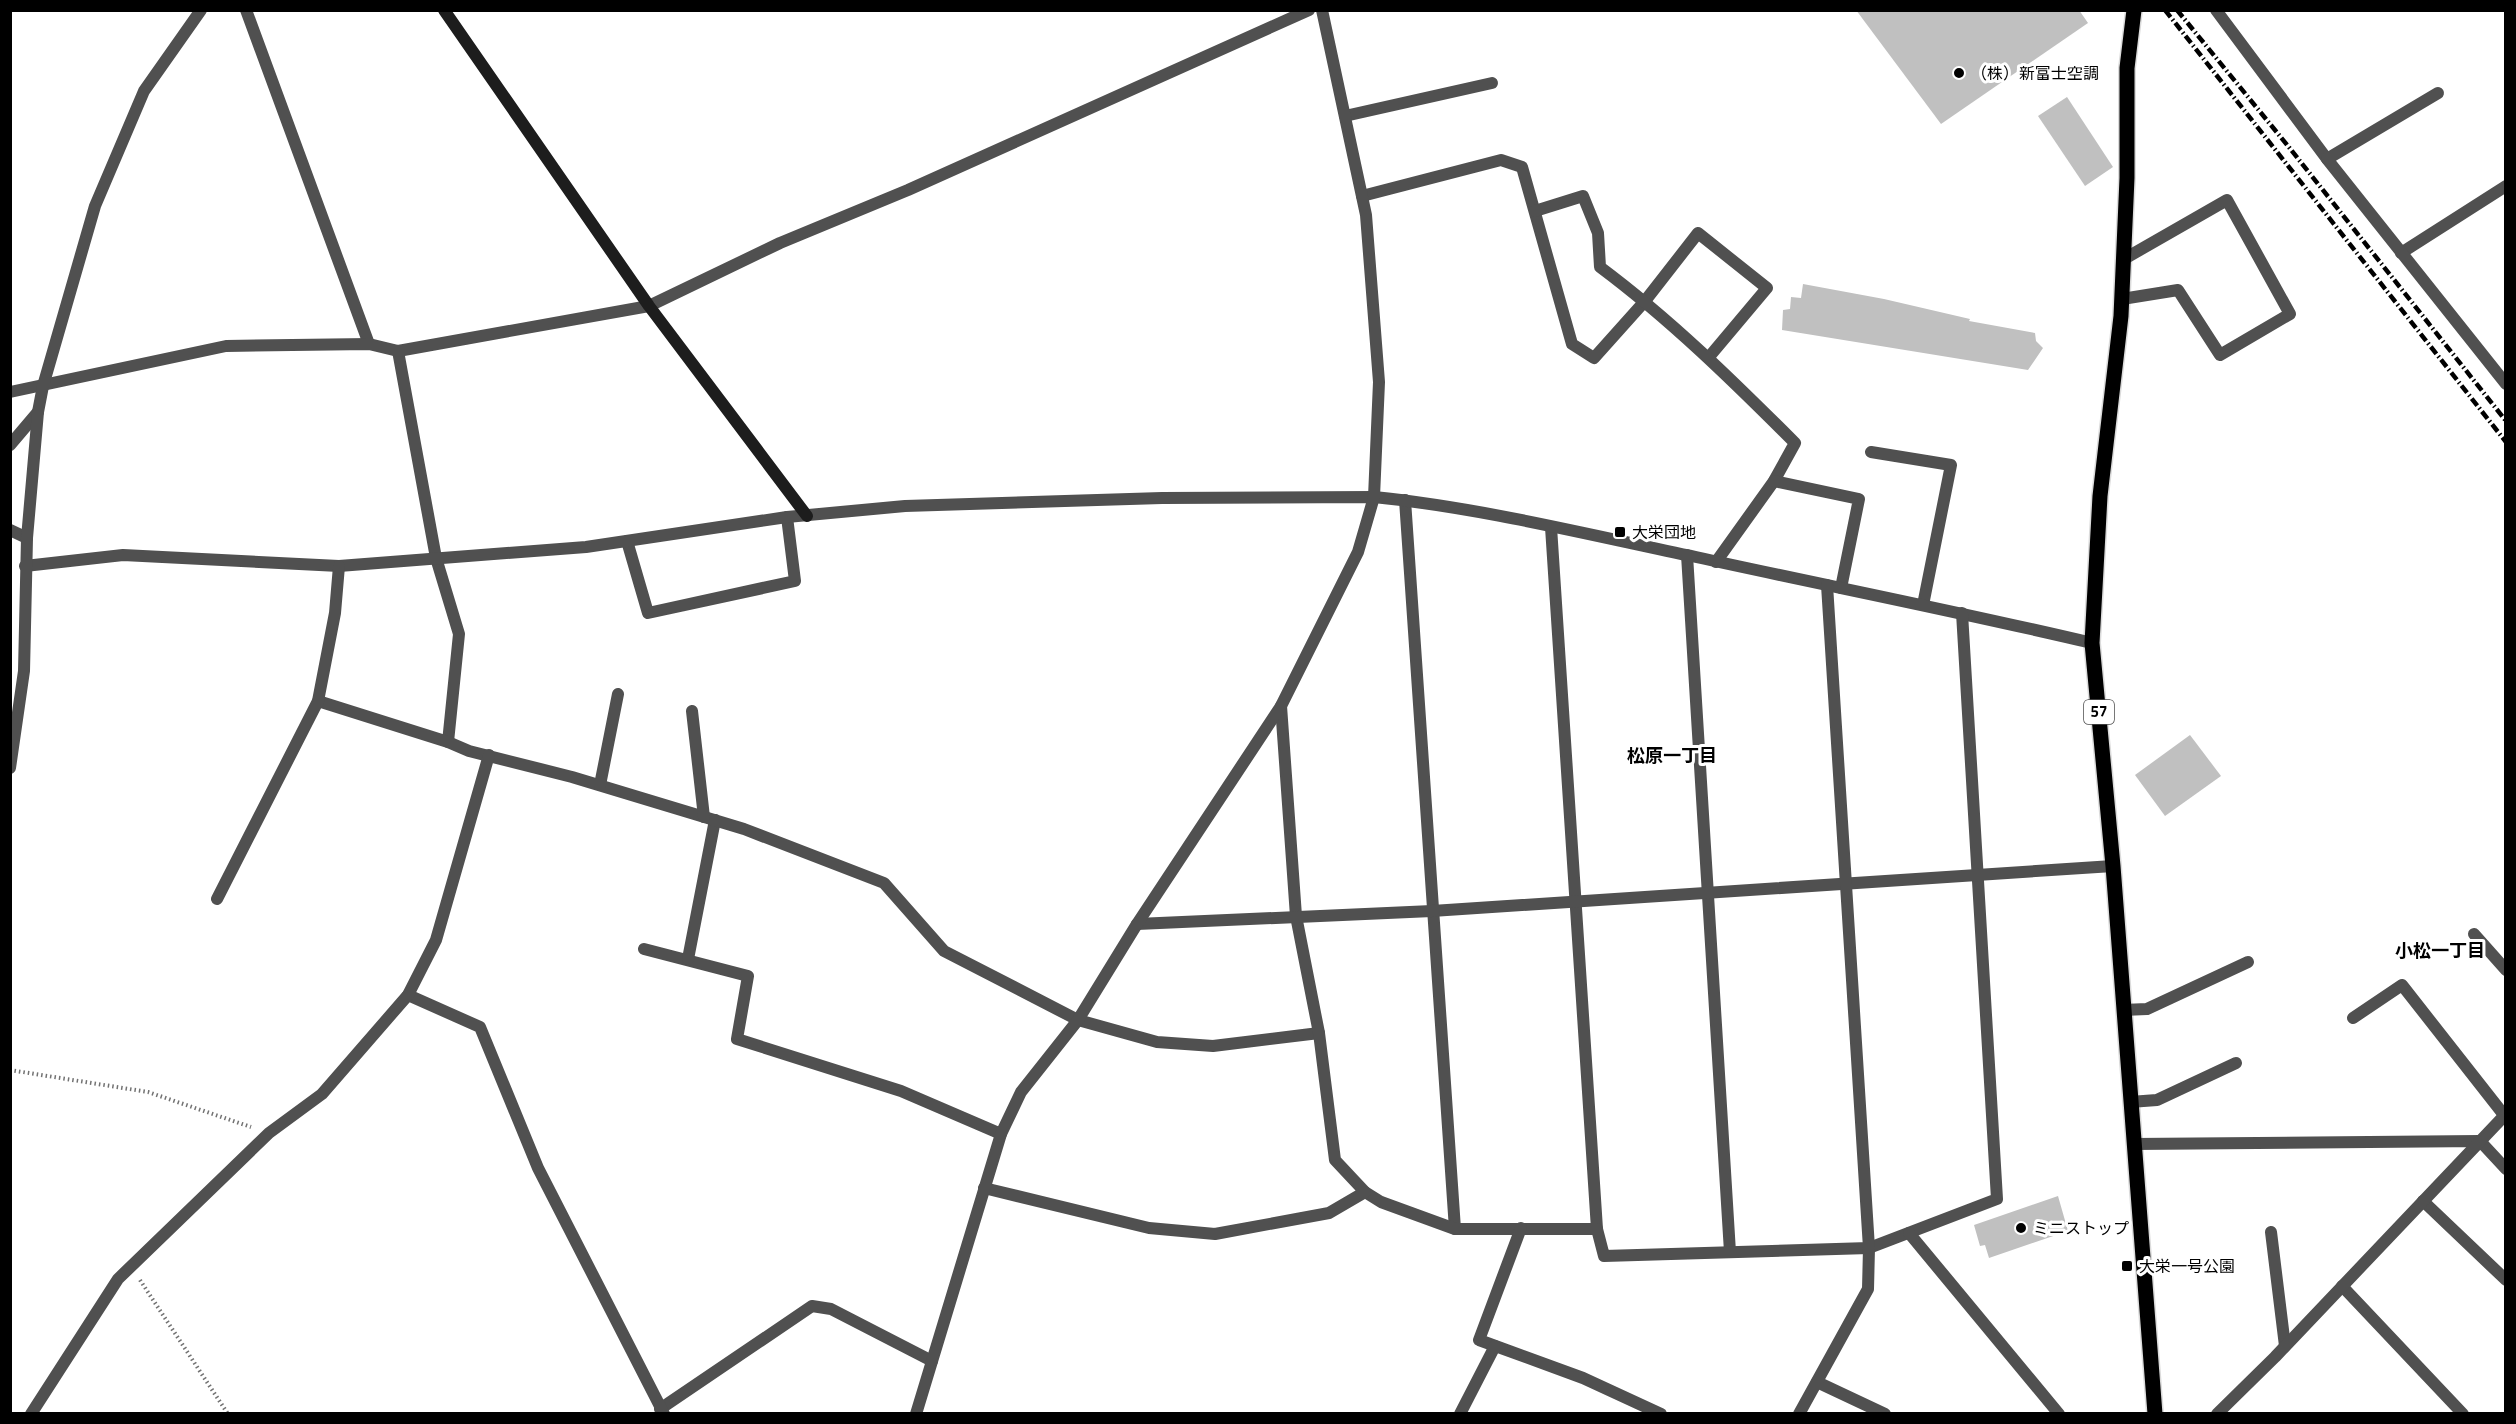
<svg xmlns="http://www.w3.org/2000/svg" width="2516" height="1424" font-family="'Titillium Web','Noto Sans JP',sans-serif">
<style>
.building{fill:#c0c0c0}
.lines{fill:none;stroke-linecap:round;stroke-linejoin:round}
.primary-casing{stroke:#dbdbdb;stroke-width:18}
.path{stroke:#727272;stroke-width:4;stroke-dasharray:1.5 3;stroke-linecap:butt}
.lane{stroke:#505050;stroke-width:12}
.street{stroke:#505050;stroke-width:12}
.secondary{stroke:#1d1d1d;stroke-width:12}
.primary{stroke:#000;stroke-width:15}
.rail{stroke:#000;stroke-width:4.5;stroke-dasharray:9 3 1.5 3;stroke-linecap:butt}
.poi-dot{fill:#000;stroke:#fff;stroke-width:2}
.labels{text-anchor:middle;stroke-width:6;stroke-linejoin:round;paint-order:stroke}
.shield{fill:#fff;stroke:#4c4c4c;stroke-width:1.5}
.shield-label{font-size:15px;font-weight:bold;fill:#000}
.poi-label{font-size:16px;fill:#000;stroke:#fff;text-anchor:start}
.neighbourhood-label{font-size:18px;font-weight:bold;fill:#000;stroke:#fff}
</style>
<rect width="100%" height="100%" fill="#fff"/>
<!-- building -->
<g class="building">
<path d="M1856,10H2079L2088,23L1941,124Z"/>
<path d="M2067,97L2113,167L2085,186L2038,116Z"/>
<path d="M1803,284L1884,299L1970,319L1969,321L2035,333L2036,341L2043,348L2028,370L1782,330L1783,310L1790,309L1791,297L1801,298Z"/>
<path d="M2190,735L2221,776L2165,816L2135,775Z"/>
<path d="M2058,1196L2068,1231L1989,1258L1985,1245L1980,1246L1974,1225Z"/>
</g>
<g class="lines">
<defs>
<path id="primary" d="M2134,10L2127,68V178L2121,316L2100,496L2092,643L2113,866L2155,1414"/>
</defs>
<!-- primary casing -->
<use href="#primary" class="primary-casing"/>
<!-- path -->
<g class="path">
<path d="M10,1070L148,1092L251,1127"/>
<path d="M140,1280L228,1414"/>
</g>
<!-- lane -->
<g class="lane">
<path d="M2401,253L2506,186"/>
<path d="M644,949L748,976L737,1039L901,1091L1001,1134"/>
<path d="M688,959L715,820"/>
<path d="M660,1409L812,1306L831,1309L932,1361"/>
</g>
<!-- street -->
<g class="street">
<path d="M246,10L369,344"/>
<path d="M2216,10L2327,159L2506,384"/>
<path d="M1345,116L1492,83"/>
<path d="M2327,159L2438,93"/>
<path d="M1362,196L1501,160L1522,167L1572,344L1594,358L1645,301L1698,233L1767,288L1709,357"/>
<path d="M1535,211L1583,196L1598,233L1600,267C1671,320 1733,381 1795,443L1774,481L1716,562"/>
<path d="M2122,299L2178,290L2220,355L2290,314L2227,200L2124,259"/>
<path d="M398,351L436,558L459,634L448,742"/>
<path d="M10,392L226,346L369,344L398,351L649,306L780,243L908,190L1309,10"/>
<path d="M10,445L38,412"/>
<path d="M1871,452L1951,465L1923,605"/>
<path d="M1774,481L1859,499L1841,588"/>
<path d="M1405,500L1455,1229"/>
<path d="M1551,527L1597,1229"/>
<path d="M10,530L27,538"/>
<path d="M627,541L648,613L795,581L787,517"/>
<path d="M1687,555L1730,1252"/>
<path d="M25,566L123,555L339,566L586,547L787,517L905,506L1162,498L1374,497C1482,508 1590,535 1696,557C1828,586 1961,612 2092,643"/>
<path d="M318,701L448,742L469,751L572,777L744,829L884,883L944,951L1078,1020L1157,1042L1213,1046L1319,1033"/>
<path d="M1281,706L1296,916L1319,1033L1335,1160L1365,1192L1381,1202L1455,1229H1597L1604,1256L1869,1248L1997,1199L1962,613"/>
<path d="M692,711L704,817"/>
<path d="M10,768L24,671L27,538L38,412L43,386L95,206L144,91L201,10"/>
<path d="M600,785L618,694"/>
<path d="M217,899L318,701L335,613L339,566"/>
<path d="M1137,924L1432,911L2113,866"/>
<path d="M2474,934L2506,970"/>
<path d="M408,995L480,1027L538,1168L664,1414"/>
<path d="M2123,1010L2147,1009L2248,962"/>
<path d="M2353,1018L2402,985L2504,1115"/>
<path d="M2130,1102L2157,1100L2236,1063"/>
<path d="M2133,1144L2480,1141L2506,1169"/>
<path d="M984,1188L1149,1228L1215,1234L1329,1213L1365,1192"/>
<path d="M2423,1201L2506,1280"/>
<path d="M1521,1228L1479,1340L1583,1378L1661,1414"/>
<path d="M2271,1232L2285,1346"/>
<path d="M1909,1233L2059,1414"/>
<path d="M2342,1286L2463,1414"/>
<path d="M1817,1382L1885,1414"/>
<path d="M31,1414L118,1279L269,1133L322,1094L408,995L436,940L489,755"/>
<path d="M916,1414L1001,1134L1021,1092L1078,1020L1137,924L1281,706L1358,552L1374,497L1379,382L1366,215L1322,10"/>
<path d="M1460,1414L1495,1346"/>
<path d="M1799,1414L1868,1289L1869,1248L1827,585"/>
<path d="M2217,1414L2275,1357L2506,1114"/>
</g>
<!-- secondary -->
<path class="secondary" d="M444,10L649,306L807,516"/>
<!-- primary -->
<use href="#primary" class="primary"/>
<!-- rail -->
<g class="rail">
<path d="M2165,10L2506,442"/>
<path d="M2177,10L2288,146L2506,421"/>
</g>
</g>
<!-- markers -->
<g class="poi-dot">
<circle cx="1959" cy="73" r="6"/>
<rect x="1614" y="526" width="12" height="12" rx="3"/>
<circle cx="2021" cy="1228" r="6"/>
<rect x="2121" y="1260" width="12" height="12" rx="3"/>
</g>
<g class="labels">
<!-- shield labels -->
<rect class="shield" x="2084" y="700" width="30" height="24" rx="4.5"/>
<g class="shield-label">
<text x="2099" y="717">57</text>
</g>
<!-- poi labels -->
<g class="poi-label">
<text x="1971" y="79">（株）新富士空調</text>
<text x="1632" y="538">大栄団地</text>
<text x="2033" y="1234">ミニストップ</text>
<text x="2139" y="1272">大栄一号公園</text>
</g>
<!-- neighbourhood labels -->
<g class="neighbourhood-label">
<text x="1672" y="762">松原一丁目</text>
<text x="2440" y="957">小松一丁目</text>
</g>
</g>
<!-- border -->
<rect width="2516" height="1424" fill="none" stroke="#000000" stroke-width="24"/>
</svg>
